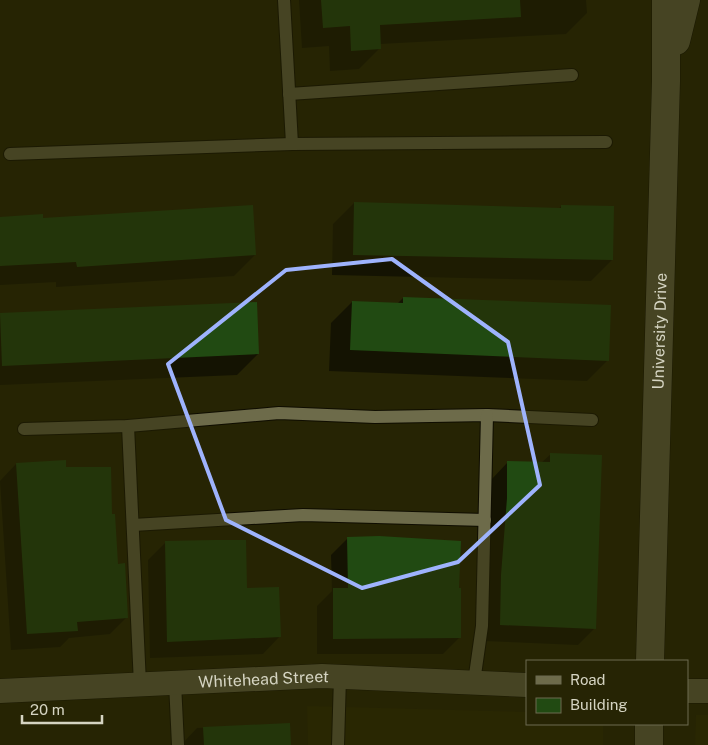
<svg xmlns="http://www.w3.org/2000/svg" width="708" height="745" font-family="'Public Sans',sans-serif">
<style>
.built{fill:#2d2a00}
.shadow{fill:#0007}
.building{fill:#214a12}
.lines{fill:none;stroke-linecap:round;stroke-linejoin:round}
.lane-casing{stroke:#0f0d00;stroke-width:14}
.street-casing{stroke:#0f0d00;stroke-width:25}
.secondary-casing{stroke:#0f0d00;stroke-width:29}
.lane{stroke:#6d6b4a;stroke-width:12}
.street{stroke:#6d6b4a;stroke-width:24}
.secondary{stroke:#6d6b4a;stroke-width:28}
.marked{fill:none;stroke:#9eb3fd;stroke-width:4;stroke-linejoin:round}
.labels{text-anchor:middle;stroke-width:5;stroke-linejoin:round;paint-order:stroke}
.street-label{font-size:16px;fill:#d5d4c2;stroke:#262404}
</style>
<rect width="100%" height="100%" fill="#262404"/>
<!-- built -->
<g class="built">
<path d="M307,706L527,712V724H603V745H308Z"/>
<path d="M696,715H708V745H695Z"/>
</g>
<!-- shadow -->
<g class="shadow">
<path d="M299,0H586L587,13L566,34L380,44V48L359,69L330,71L329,46L302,48Z"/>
<path d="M354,203L559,209L561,206L612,260L591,281L332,275L333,224Z"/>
<path d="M0,218L42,219L255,255L234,276L56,287V282L0,285Z"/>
<path d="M403,298L608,360L587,381L329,371L331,323L352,302L397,304Z"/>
<path d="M255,303L258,354L237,375L0,385V314Z"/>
<path d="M551,454L595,628L578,645L484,641L491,480L507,463H541Z"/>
<path d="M16,464L65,469L111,515L117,565L127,617L110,634L69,638L60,647L11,650L0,481Z"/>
<path d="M348,538L458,589L459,638L443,654H317V606L332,591L331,555Z"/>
<path d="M166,542L246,589L280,636L263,654L150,658L148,560Z"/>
<path d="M289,725L290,745H181L197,728Z"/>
</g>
<!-- building -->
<g class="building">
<path d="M321,0H520L521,17L380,25L381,49L351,51L350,26L323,28Z"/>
<path d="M354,202L561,208V205L614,206L613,260L353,255Z"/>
<path d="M253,205L256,255L77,267L76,262L0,266V217L43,214V218Z"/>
<path d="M403,297L611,305L609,361L350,350L352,301L403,303Z"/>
<path d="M257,302L259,354L2,366L0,313Z"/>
<path d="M550,453L602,455L596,629L500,625L501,575L507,498V461L550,462Z"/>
<path d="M66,460V467H111L112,514H115L118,564L125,563L128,618L77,622L78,631L27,634L16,463Z"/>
<path d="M379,536L461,541L459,588H461V638L333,639V588H348L347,537Z"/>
<path d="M215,540H246L247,588L279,587L281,637L167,642L165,541Z"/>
<path d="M290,723L291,745H204L203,727Z"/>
</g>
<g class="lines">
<defs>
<g id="lane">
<path d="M284,0L292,144"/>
<path d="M289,94L572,75"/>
<path d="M10,154L292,144L606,142"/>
<path d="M128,426L140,684"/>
<path d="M24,429L128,426L279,413L375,417L487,415L592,420"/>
<path d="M133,525L303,515L485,520"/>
<path d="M474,682L482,626L487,415"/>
<path d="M175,683L178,745"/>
<path d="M338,745L340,677"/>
</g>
<g id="street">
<path id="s1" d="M0,691L322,676L527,685"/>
<path d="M687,691H708"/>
</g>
<g id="secondary">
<path d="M676,41L686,0"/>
<path id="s2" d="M650,661L666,81V0"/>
<path d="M649,745V724"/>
</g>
</defs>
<!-- lane casing -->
<use href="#lane" class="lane-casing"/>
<!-- street casing -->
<use href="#street" class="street-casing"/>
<!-- secondary casing -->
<use href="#secondary" class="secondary-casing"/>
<!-- lane -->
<use href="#lane" class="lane"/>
<!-- street -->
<use href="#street" class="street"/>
<!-- secondary -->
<use href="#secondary" class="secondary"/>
</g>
<!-- marked area -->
<path d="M0 0H708V745H0ZM392,259L508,342L540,485L458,562L362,588L226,520L168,364L286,270Z" fill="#262404" fill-opacity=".55" fill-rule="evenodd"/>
<path class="marked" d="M392,259L508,342L540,485L458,562L362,588L226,520L168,364L286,270Z"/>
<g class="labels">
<!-- street labels -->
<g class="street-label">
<text dy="6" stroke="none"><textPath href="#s2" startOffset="330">University Drive</textPath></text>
<text dy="6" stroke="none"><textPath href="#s1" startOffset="264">Whitehead Street</textPath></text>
</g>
</g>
<!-- legend -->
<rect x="526" y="660" width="162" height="65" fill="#262404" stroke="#6c6a50"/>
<rect x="536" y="676" width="25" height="8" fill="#6d6b4a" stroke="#6c6a50"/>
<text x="570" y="685" font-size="15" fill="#d5d4c2">Road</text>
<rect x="536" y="698" width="25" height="15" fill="#214a12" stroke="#6c6a50"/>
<text x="570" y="710" font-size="15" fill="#d5d4c2">Building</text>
<!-- scale -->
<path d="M22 715v8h80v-8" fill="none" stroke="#d5d4c2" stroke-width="2.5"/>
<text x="30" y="715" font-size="15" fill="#d5d4c2" stroke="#262404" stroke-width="4" paint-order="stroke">20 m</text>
</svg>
